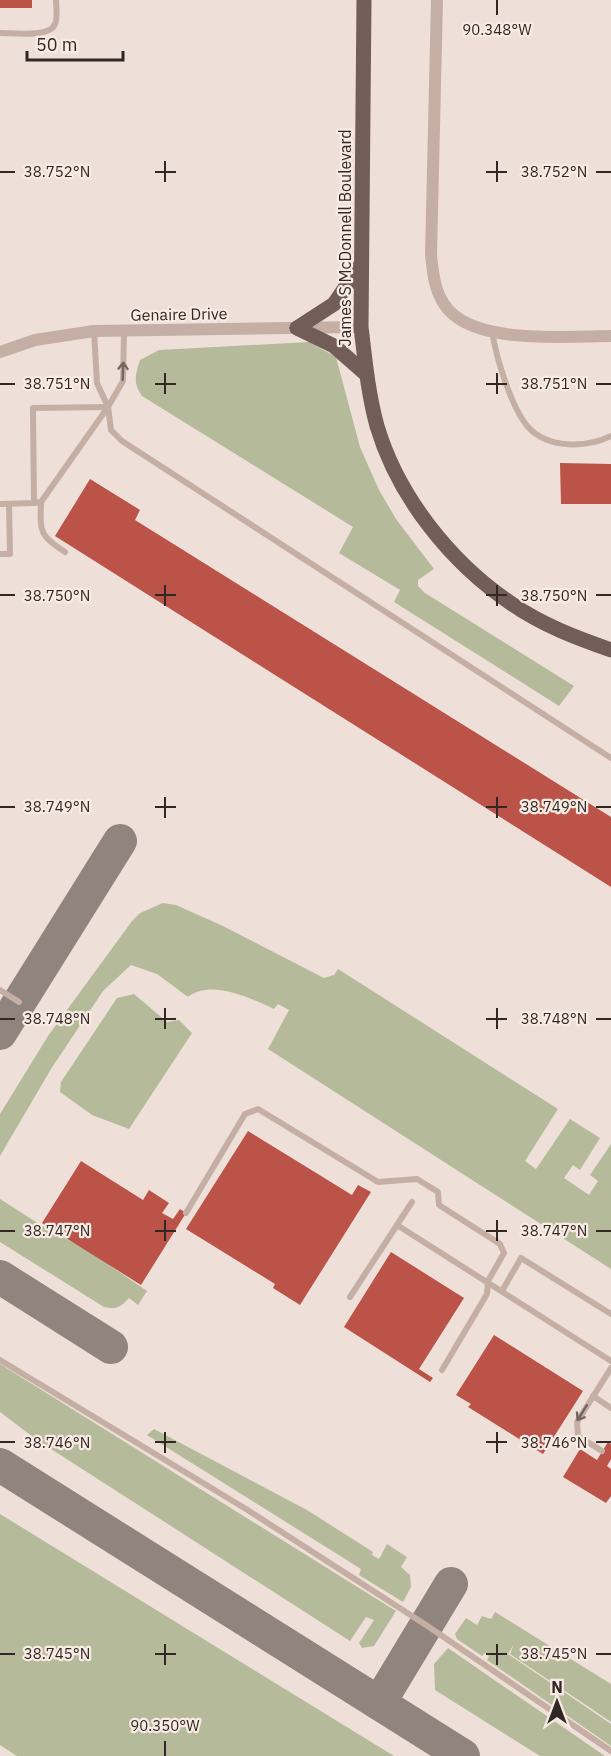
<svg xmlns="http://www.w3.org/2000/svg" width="611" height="1756" font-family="'IBM Plex Sans',sans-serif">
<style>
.green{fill:#b5bb9a}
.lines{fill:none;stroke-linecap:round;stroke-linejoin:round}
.taxiway{stroke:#90847f;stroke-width:34}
.building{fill:#bb5349}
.service{stroke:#c5afa5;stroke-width:6}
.minor{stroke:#c5afa5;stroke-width:12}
.primary{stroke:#725d58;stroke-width:15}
.oneway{stroke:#74655f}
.ticks{fill:none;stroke:#312826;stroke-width:2}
.labels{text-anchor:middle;stroke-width:4.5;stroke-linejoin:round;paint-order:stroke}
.street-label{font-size:16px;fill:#312826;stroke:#f7ebe3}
.ticks-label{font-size:15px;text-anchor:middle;fill:#312826;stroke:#f7ebe3;stroke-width:4.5;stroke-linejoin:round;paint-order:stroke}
</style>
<rect width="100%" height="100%" fill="#eee0d8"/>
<!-- green -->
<g class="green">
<path d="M309,342L336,357L360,447L379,490L396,519L434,569L418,580V586L425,593L574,686L559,706L394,602L400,590L339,553L353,527L142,396C133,383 135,375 140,360L159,350Z"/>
<path d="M163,903L176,905L223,926L324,978L334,975L338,969L558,1109L525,1161L536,1169L570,1119L600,1138L580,1170L573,1165L564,1178L589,1195L598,1181L590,1175L611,1144V1269L268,1049L289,1010L278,1004L274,1009C250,998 211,979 188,997L157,974L131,965L103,991L51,1069L0,1156V1114L48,1036L132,921L140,913Z"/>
<path d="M134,994L167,1022L179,1020L192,1033L129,1129L92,1115L60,1092L61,1082L117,998Z"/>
<path d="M0,1199L47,1229L84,1248L147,1291L138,1305L129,1298C121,1307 116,1310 104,1307L0,1242Z"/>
<path d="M0,1364L396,1611L374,1646L362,1648L359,1643L374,1620L366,1617L350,1641L37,1440L0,1412Z"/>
<path d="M154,1429L307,1510L373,1552L372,1555L379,1559L387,1544L407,1557L401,1567L410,1575L411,1587L403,1602L359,1575L361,1569L147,1435Z"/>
<path d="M0,1514L394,1756H17L0,1745Z"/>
<path d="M495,1612L611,1684V1722L510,1654L514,1644L508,1654L611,1724V1746L487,1660L489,1656L485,1653L482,1656L457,1639L455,1634L466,1618L477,1625L482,1616L491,1619Z"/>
<path d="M448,1648L605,1756H540L435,1690L434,1664Z"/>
</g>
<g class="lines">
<!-- taxiway -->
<g class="taxiway">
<path d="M0,1033L120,841"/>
<path d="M0,1277L111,1347"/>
<path d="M0,1465L463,1756"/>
<path d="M379,1703L451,1584"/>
</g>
</g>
<!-- building -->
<g class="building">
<rect x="0" y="0" width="32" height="8"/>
<path d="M560,463L611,464V504H561Z"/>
<path d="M90,479L140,510L135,520L611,817V887L55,536Z"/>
<path d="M248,1131L352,1195L358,1185L371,1192L300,1305L273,1288L275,1284L186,1229Z"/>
<path d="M81,1161L143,1200L149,1190L169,1203L162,1213L173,1219L180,1209L186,1213L141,1285L42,1223Z"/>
<path d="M391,1252L464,1298L419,1369L433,1378L430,1382L344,1327Z"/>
<path d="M494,1335L583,1391L543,1454L468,1407L471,1404L456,1395Z"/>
<path d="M608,1442L611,1444V1459L607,1466L611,1469V1496L606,1503L563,1477L580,1449L597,1460Z"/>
</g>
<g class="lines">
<!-- service -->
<g class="service">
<path d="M0,33C12,33 50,38 55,24C58,18 56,7 56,0"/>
<path d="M94,331L97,383L108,407"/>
<path d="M492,331C496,357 511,407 528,427C548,449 587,448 611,436"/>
<path d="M41,502C40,532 39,535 65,552"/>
<path d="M34,503L41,502L108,407L123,381L124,331"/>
<path d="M0,504L34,503L33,408L108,407L111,430L122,441L611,758"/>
<path d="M0,554H10L9,504"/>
<path d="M0,990L19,1002"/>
<path d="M186,1213L245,1114L258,1109L378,1182L417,1179L438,1192L439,1205L500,1244L504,1253L488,1281L487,1294L442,1370"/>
<path d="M397,1225L412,1202"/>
<path d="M502,1291L521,1258L611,1314"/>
<path d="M350,1297L397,1225L611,1361"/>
<path d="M0,1360L246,1509L426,1625L611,1751"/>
<path d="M593,1396L611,1408"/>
<path d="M602,1451L578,1436L577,1422L611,1368"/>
</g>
<!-- minor -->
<g class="minor">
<path d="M437,0L431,255C433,272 434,289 444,304C470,346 568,336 611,336"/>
<path d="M0,352L35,340L94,331L361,327"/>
</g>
<!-- primary -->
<g class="primary">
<path d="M364,0L361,327C365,360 368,393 377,426C398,497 451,563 512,604C542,625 577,638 611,650"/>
<path d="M297,328L334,304L360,266"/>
<path d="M297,328L334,346L366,374"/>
</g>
</g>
<!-- one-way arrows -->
<defs><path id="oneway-shaft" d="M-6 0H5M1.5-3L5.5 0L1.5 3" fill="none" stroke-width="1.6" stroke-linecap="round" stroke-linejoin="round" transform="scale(1.5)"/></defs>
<g class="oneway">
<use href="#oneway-shaft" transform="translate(123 371) rotate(-88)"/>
<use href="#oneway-shaft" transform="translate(582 1413) rotate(122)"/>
</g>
<!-- ticks -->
<path class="ticks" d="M497,0V15M165,161V182M497,161V182M0,172H15M155,172H176M486,172H507M596,172H611M165,373V394M497,373V394M0,384H15M155,384H176M486,384H507M596,384H611M165,585V606M497,585V606M0,595H15M155,595H176M486,595H507M596,595H611M165,797V818M497,797V818M0,807H15M155,807H176M486,807H507M596,807H611M165,1008V1029M497,1008V1029M0,1019H15M155,1019H176M486,1019H507M596,1019H611M165,1220V1241M497,1220V1241M0,1231H15M155,1231H176M486,1231H507M596,1231H611M165,1432V1453M497,1432V1453M0,1442H15M155,1442H176M486,1442H507M596,1442H611M165,1644V1665M497,1644V1665M0,1654H15M155,1654H176M486,1654H507M596,1654H611M165,1741V1756"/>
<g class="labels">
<!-- street labels -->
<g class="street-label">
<text transform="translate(345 238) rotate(-90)" y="6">James S McDonnell Boulevard</text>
<text transform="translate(179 314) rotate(-1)" y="6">Genaire Drive</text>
</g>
</g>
<g class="ticks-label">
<text x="497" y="35">90.348°W</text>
<text x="57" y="177">38.752°N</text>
<text x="554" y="177">38.752°N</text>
<text x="57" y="389">38.751°N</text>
<text x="554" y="389">38.751°N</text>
<text x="57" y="601">38.750°N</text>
<text x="554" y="601">38.750°N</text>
<text x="57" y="812">38.749°N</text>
<text x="554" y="812">38.749°N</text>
<text x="57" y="1024">38.748°N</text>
<text x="554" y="1024">38.748°N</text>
<text x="57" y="1236">38.747°N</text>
<text x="554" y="1236">38.747°N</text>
<text x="57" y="1448">38.746°N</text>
<text x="554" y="1448">38.746°N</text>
<text x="57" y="1659">38.745°N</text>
<text x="554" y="1659">38.745°N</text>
<text x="165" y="1731">90.350°W</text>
</g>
<!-- north arrow -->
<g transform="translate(557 1702)" stroke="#f7ebe3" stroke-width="4.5" paint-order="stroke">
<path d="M0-4.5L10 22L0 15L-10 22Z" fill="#312826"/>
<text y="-9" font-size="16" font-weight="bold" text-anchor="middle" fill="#312826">N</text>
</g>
<!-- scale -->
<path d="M27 51v9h96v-9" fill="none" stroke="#312826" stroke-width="3"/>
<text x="36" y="51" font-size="18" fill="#312826" stroke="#f7ebe3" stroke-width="4.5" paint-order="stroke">50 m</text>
</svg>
